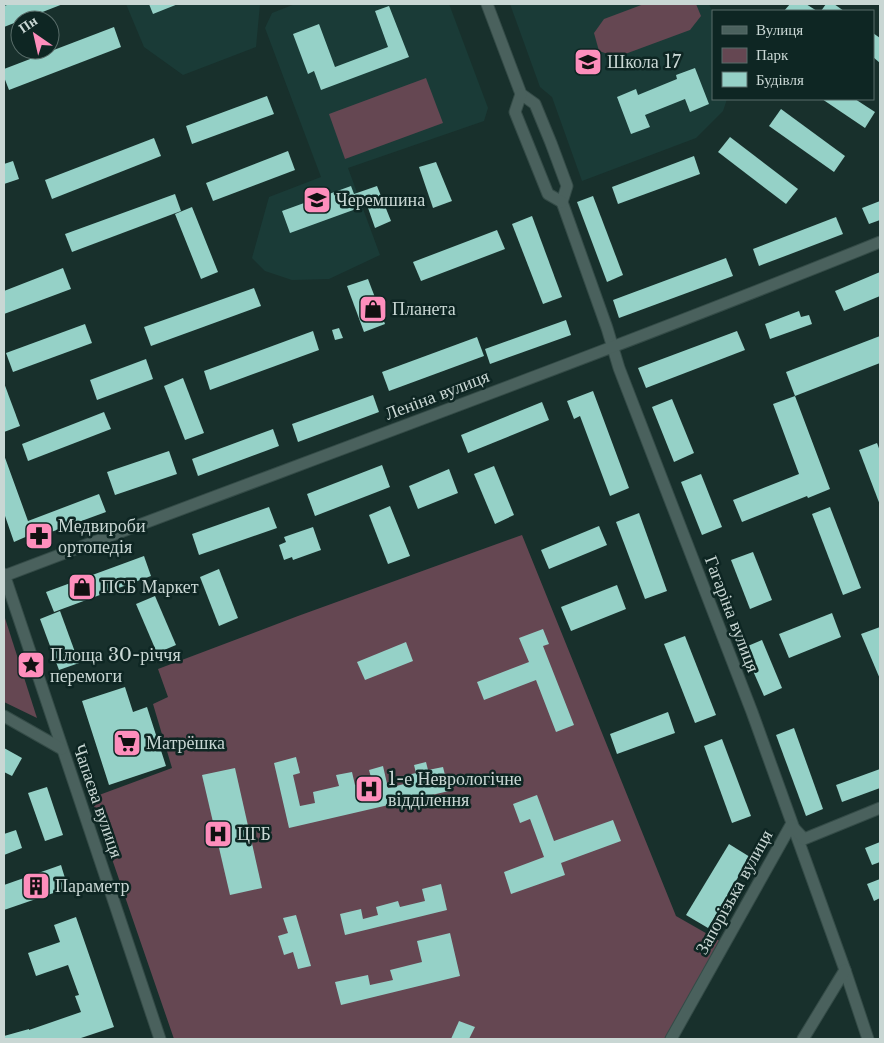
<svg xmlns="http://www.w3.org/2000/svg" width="884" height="1043" font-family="'Libre Baskerville',serif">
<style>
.built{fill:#1a3b37}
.green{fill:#654752}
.building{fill:#95d1c7}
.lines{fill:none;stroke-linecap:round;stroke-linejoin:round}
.minor-casing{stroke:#344b47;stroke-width:13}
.minor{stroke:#4a615d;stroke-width:11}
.labels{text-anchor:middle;stroke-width:5;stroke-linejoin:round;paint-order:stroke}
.poi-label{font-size:18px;fill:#c9d7d4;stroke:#0e2623;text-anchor:start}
.street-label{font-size:18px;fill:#c9d7d4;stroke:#0e2623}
</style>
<rect width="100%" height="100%" fill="#18302c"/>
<!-- built -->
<g class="built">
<path d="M126,4H260L256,47L183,75L144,47Z"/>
<path d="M295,4H449L488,108L484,121L348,168L380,255L329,279L292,280L265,271L252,258L269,197L321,177L265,28L272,13Z"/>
<path d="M510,4H709L713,14V99H727L723,111L696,138L582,181L552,97L540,87Z"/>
</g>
<!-- green -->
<g class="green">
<path d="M644,4H696L701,16L690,30L617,57L599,51L594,33L604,19Z"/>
<path d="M426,78L443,123L345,159L329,114Z"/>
<path d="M522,535L676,916L725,944L671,1039H174L91,798L172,768L153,704L168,697L158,669L298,616Z"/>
<path d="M4,615L37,718L4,702Z"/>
</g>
<!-- building -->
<g class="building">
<path d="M10,4H63L4,27V6Z"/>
<path d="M149,4H178L153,14Z"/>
<path d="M790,4H806L817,11H784Z"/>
<path d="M826,4H834L844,11H821Z"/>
<path d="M389,6L409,57L321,90L314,71L308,74L293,34L319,24L335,67L388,47L375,11Z"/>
<path d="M114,27L121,47L9,90L4,77V69Z"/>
<path d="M873,33L880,38V63L873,57Z"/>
<path d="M695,68L709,104L690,112L685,99L645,115L650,127L631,134L617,97L636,89L638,95L677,79L676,75Z"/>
<path d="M267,96L274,114L192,144L186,126Z"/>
<path d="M822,99H855L875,112L865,128Z"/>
<path d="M781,109L845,156L834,172L769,126Z"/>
<path d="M730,137L798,189L786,204L718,152Z"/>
<path d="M154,138L161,156L52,199L45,180Z"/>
<path d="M288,151L295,170L213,201L206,183Z"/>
<path d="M694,156L700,174L618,204L612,187Z"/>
<path d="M13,161L19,179L4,184V164Z"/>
<path d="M436,162L452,201L433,208L419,167Z"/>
<path d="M351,186L354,194L377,186L391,221L375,228L367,205L290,233L282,211Z"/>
<path d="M175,194L181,211L72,252L65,234Z"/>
<path d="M593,196L623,275L607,282L577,202Z"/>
<path d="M880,201V220L869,224L862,208Z"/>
<path d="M192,207L218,272L201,279L175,214Z"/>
<path d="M532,216L562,297L543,304L512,224Z"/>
<path d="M836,217L843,234L759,266L753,249Z"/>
<path d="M497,230L505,249L421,281L413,262Z"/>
<path d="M726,258L733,276L619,318L613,300Z"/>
<path d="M63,268L71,289L4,314V291Z"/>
<path d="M880,272V296L844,311L835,291Z"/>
<path d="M368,279L385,324L364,332L347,286Z"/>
<path d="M254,288L261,306L151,346L144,327Z"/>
<path d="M799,311L801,317L809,315L812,324L770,339L765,324Z"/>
<path d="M566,320L571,335L490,364L485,349Z"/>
<path d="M85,324L92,343L13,372L6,353Z"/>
<path d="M339,328L343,338L335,340L332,330Z"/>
<path d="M313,331L319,350L210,390L204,371Z"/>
<path d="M737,331L745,350L646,388L638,368Z"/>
<path d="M880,336V363L795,396L786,372Z"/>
<path d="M477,337L484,356L389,391L382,372Z"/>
<path d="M146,359L153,379L97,400L90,380Z"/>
<path d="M183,378L204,433L185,440L164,386Z"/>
<path d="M4,383L20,426L4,432Z"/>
<path d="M593,391L629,488L610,496L580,416L574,419L567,401Z"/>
<path d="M373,395L379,412L298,442L292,424Z"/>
<path d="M795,396L830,489L808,498L807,496L742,522L733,500L799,474L773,404Z"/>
<path d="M672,399L694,453L674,462L652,407Z"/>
<path d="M542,402L549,420L468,453L461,435Z"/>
<path d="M104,412L111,429L28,461L22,444Z"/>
<path d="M273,429L279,446L198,476L192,459Z"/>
<path d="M877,443L880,451V505L859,450Z"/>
<path d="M169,451L177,474L115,495L107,472Z"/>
<path d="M4,455L28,521L99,494L106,512L32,539L30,535L14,542L4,513Z"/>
<path d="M382,465L390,487L315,516L307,494Z"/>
<path d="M494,466L514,515L495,524L474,474Z"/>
<path d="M449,469L458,493L418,509L409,486Z"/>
<path d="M701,474L722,527L702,535L681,482Z"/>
<path d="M390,506L410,556L388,564L369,515Z"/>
<path d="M269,507L277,528L199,555L192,534Z"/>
<path d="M830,507L861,588L843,595L812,514Z"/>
<path d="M639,513L667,591L645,599L616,522Z"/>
<path d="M599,526L607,545L549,569L541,550Z"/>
<path d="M313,527L321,550L293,560L292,557L284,560L279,545L286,542L284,537Z"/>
<path d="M753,552L772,600L750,609L731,560Z"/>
<path d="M144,556L151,576L54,612L46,592Z"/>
<path d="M219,569L238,618L219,626L200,577Z"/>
<path d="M617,585L626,609L571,631L561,607Z"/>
<path d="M155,596L176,645L157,653L136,604Z"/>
<path d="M60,611L79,663L59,670L40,619Z"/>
<path d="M832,613L841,637L789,658L779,634Z"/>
<path d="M880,627V679L861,634Z"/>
<path d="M543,629L549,644L543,646L574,725L556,732L536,680L484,700L477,682L529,662L519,638Z"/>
<path d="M685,636L716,715L695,723L664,644Z"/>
<path d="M762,640L782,688L764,696L743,648Z"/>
<path d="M406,642L413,661L365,680L357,662Z"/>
<path d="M125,687L133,712L147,707L166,766L109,785L82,701Z"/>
<path d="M668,712L675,733L617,754L610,734Z"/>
<path d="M794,728L823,809L806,816L776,735Z"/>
<path d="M722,739L751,816L732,823L704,746Z"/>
<path d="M4,748L22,758L12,776L4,772Z"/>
<path d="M296,757L300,773L293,775L300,806L315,803L313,792L339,786L336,775L352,772L355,785L372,781L369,770L383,766L388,788L404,784L403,776L416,773L414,765L426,762L428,770L443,767L449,791L289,828L274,763Z"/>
<path d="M235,768L262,888L230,895L202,775Z"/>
<path d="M880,769V788L842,802L836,785Z"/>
<path d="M47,787L63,835L45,841L28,793Z"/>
<path d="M537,795L554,841L613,820L621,841L561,863L565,875L511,894L504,872L544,857L530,819L520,823L513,804Z"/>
<path d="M16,830L22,848L4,855V834Z"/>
<path d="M880,842V862L872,865L865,848Z"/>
<path d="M729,844L750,857L708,928L686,915Z"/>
<path d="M61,865L68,888L4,910V885Z"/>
<path d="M880,879V898L874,901L867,884Z"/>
<path d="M441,884L447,910L345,935L340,914L361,909L363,919L378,915L376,907L398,901L400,907L425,901L422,889Z"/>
<path d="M296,915L311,966L298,969L293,952L284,955L278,936L288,933L283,918Z"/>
<path d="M76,917L114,1027L78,1039H4V1036L29,1029V1030L81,1012L75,996L79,995L68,965L36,976L28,953L60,942L54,925Z"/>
<path d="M450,933L460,976L341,1005L335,982L368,975L370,985L393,980L390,970L422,962L417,941Z"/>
<path d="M459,1021L475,1027L469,1039H451Z"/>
</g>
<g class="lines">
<defs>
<g id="minor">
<path d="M487,4L521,94L535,104L551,143L567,186L562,202L607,328L619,368L752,712L845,970L868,1039"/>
<path d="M521,94L515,112L548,194L562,202"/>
<path d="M4,574L160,1039"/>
<path d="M4,576C296,465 590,359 880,242"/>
<path d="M4,716L62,749"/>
<path d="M671,1039L791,825L804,839L880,808"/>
<path d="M803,1039L845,970"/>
</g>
</defs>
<!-- minor casing -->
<use href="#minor" class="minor-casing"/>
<!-- minor -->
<use href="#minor" class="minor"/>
</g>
<!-- icons -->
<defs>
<symbol id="school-square" viewBox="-11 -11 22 22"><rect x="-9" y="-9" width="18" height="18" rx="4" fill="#fe8ebc" stroke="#0e2623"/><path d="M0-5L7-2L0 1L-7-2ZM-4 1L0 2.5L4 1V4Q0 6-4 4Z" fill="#111"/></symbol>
<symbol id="shop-square" viewBox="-11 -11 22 22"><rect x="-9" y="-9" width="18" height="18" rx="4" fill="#fe8ebc" stroke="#0e2623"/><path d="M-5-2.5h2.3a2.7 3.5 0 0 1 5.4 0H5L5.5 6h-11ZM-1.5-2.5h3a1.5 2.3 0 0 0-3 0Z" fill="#111"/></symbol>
<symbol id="pharmacy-square" viewBox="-11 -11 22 22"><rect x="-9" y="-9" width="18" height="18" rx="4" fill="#fe8ebc" stroke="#0e2623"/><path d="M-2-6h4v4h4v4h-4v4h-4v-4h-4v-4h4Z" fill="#111"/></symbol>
<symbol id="sight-square" viewBox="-11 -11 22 22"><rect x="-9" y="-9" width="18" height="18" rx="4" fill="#fe8ebc" stroke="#0e2623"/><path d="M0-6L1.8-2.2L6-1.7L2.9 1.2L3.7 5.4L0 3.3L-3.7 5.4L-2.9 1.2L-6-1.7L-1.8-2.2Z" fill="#111"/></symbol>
<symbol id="supermarket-square" viewBox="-11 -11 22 22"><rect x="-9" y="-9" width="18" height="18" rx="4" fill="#fe8ebc" stroke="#0e2623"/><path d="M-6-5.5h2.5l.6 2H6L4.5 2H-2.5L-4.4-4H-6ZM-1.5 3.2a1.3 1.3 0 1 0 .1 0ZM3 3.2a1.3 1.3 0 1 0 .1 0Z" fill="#111"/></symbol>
<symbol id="hospital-square" viewBox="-11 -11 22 22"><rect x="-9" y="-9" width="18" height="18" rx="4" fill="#fe8ebc" stroke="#0e2623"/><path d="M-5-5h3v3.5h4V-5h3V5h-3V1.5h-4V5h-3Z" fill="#111"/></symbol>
<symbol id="building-square" viewBox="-11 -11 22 22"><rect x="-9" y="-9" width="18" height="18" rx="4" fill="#fe8ebc" stroke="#0e2623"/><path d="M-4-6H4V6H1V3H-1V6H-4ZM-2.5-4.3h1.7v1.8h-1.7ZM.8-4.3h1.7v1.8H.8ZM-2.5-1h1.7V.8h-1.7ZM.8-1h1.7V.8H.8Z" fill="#111"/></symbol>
</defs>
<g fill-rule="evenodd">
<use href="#school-square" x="572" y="46" width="32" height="32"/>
<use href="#school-square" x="301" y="184" width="32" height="32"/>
<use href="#shop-square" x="357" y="293" width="32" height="32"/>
<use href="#pharmacy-square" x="23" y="520" width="32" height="32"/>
<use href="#shop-square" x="66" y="571" width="32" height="32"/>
<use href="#sight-square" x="15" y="649" width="32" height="32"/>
<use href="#supermarket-square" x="111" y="727" width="32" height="32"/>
<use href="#hospital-square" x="353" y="773" width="32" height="32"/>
<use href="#hospital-square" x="202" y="818" width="32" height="32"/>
<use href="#building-square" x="20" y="870" width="32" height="32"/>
</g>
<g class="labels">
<!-- poi labels -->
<g class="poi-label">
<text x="607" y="68">Школа 17</text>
<text x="336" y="206">Черемшина</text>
<text x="392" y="315">Планета</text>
<text x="58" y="532">Медвироби<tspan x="58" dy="21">ортопедія</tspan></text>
<text x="101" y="593">ПСБ Маркет</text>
<text x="50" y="661">Площа 30-річчя<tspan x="50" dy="21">перемоги</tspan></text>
<text x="146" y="749">Матрёшка</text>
<text x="388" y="785">1-е Неврологічне<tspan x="388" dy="21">відділення</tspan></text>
<text x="237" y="840">ЦГБ</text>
<text x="55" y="892">Параметр</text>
</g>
<!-- street labels -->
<g class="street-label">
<text transform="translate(437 395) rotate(-21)" y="6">Леніна вулиця</text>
<text transform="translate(732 614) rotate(69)" y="6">Гагаріна вулиця</text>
<text transform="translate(98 801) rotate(71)" y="6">Чапаєва вулиця</text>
<text transform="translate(734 892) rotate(-61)" y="6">Запорізька вулиця</text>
</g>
</g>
<!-- border -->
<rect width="884" height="1043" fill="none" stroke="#c9d7d4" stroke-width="10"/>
<!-- legend -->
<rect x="712" y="10" width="162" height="90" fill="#0e2623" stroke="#596d6a"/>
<rect x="722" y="26" width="25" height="8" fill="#4a615d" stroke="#596d6a"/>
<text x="756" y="35" font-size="15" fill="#c9d7d4">Вулиця</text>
<rect x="722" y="48" width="25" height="15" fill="#654752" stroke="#596d6a"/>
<text x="756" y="60" font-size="15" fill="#c9d7d4">Парк</text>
<rect x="722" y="72" width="25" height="15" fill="#95d1c7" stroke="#596d6a"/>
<text x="756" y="85" font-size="15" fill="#c9d7d4">Будівля</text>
<!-- north arrow -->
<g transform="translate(35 35) rotate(326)"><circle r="24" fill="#0e2623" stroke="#596d6a"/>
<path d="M0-4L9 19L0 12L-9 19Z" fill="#fe8ebc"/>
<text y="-8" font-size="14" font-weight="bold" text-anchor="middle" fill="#c9d7d4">Пн</text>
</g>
</svg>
